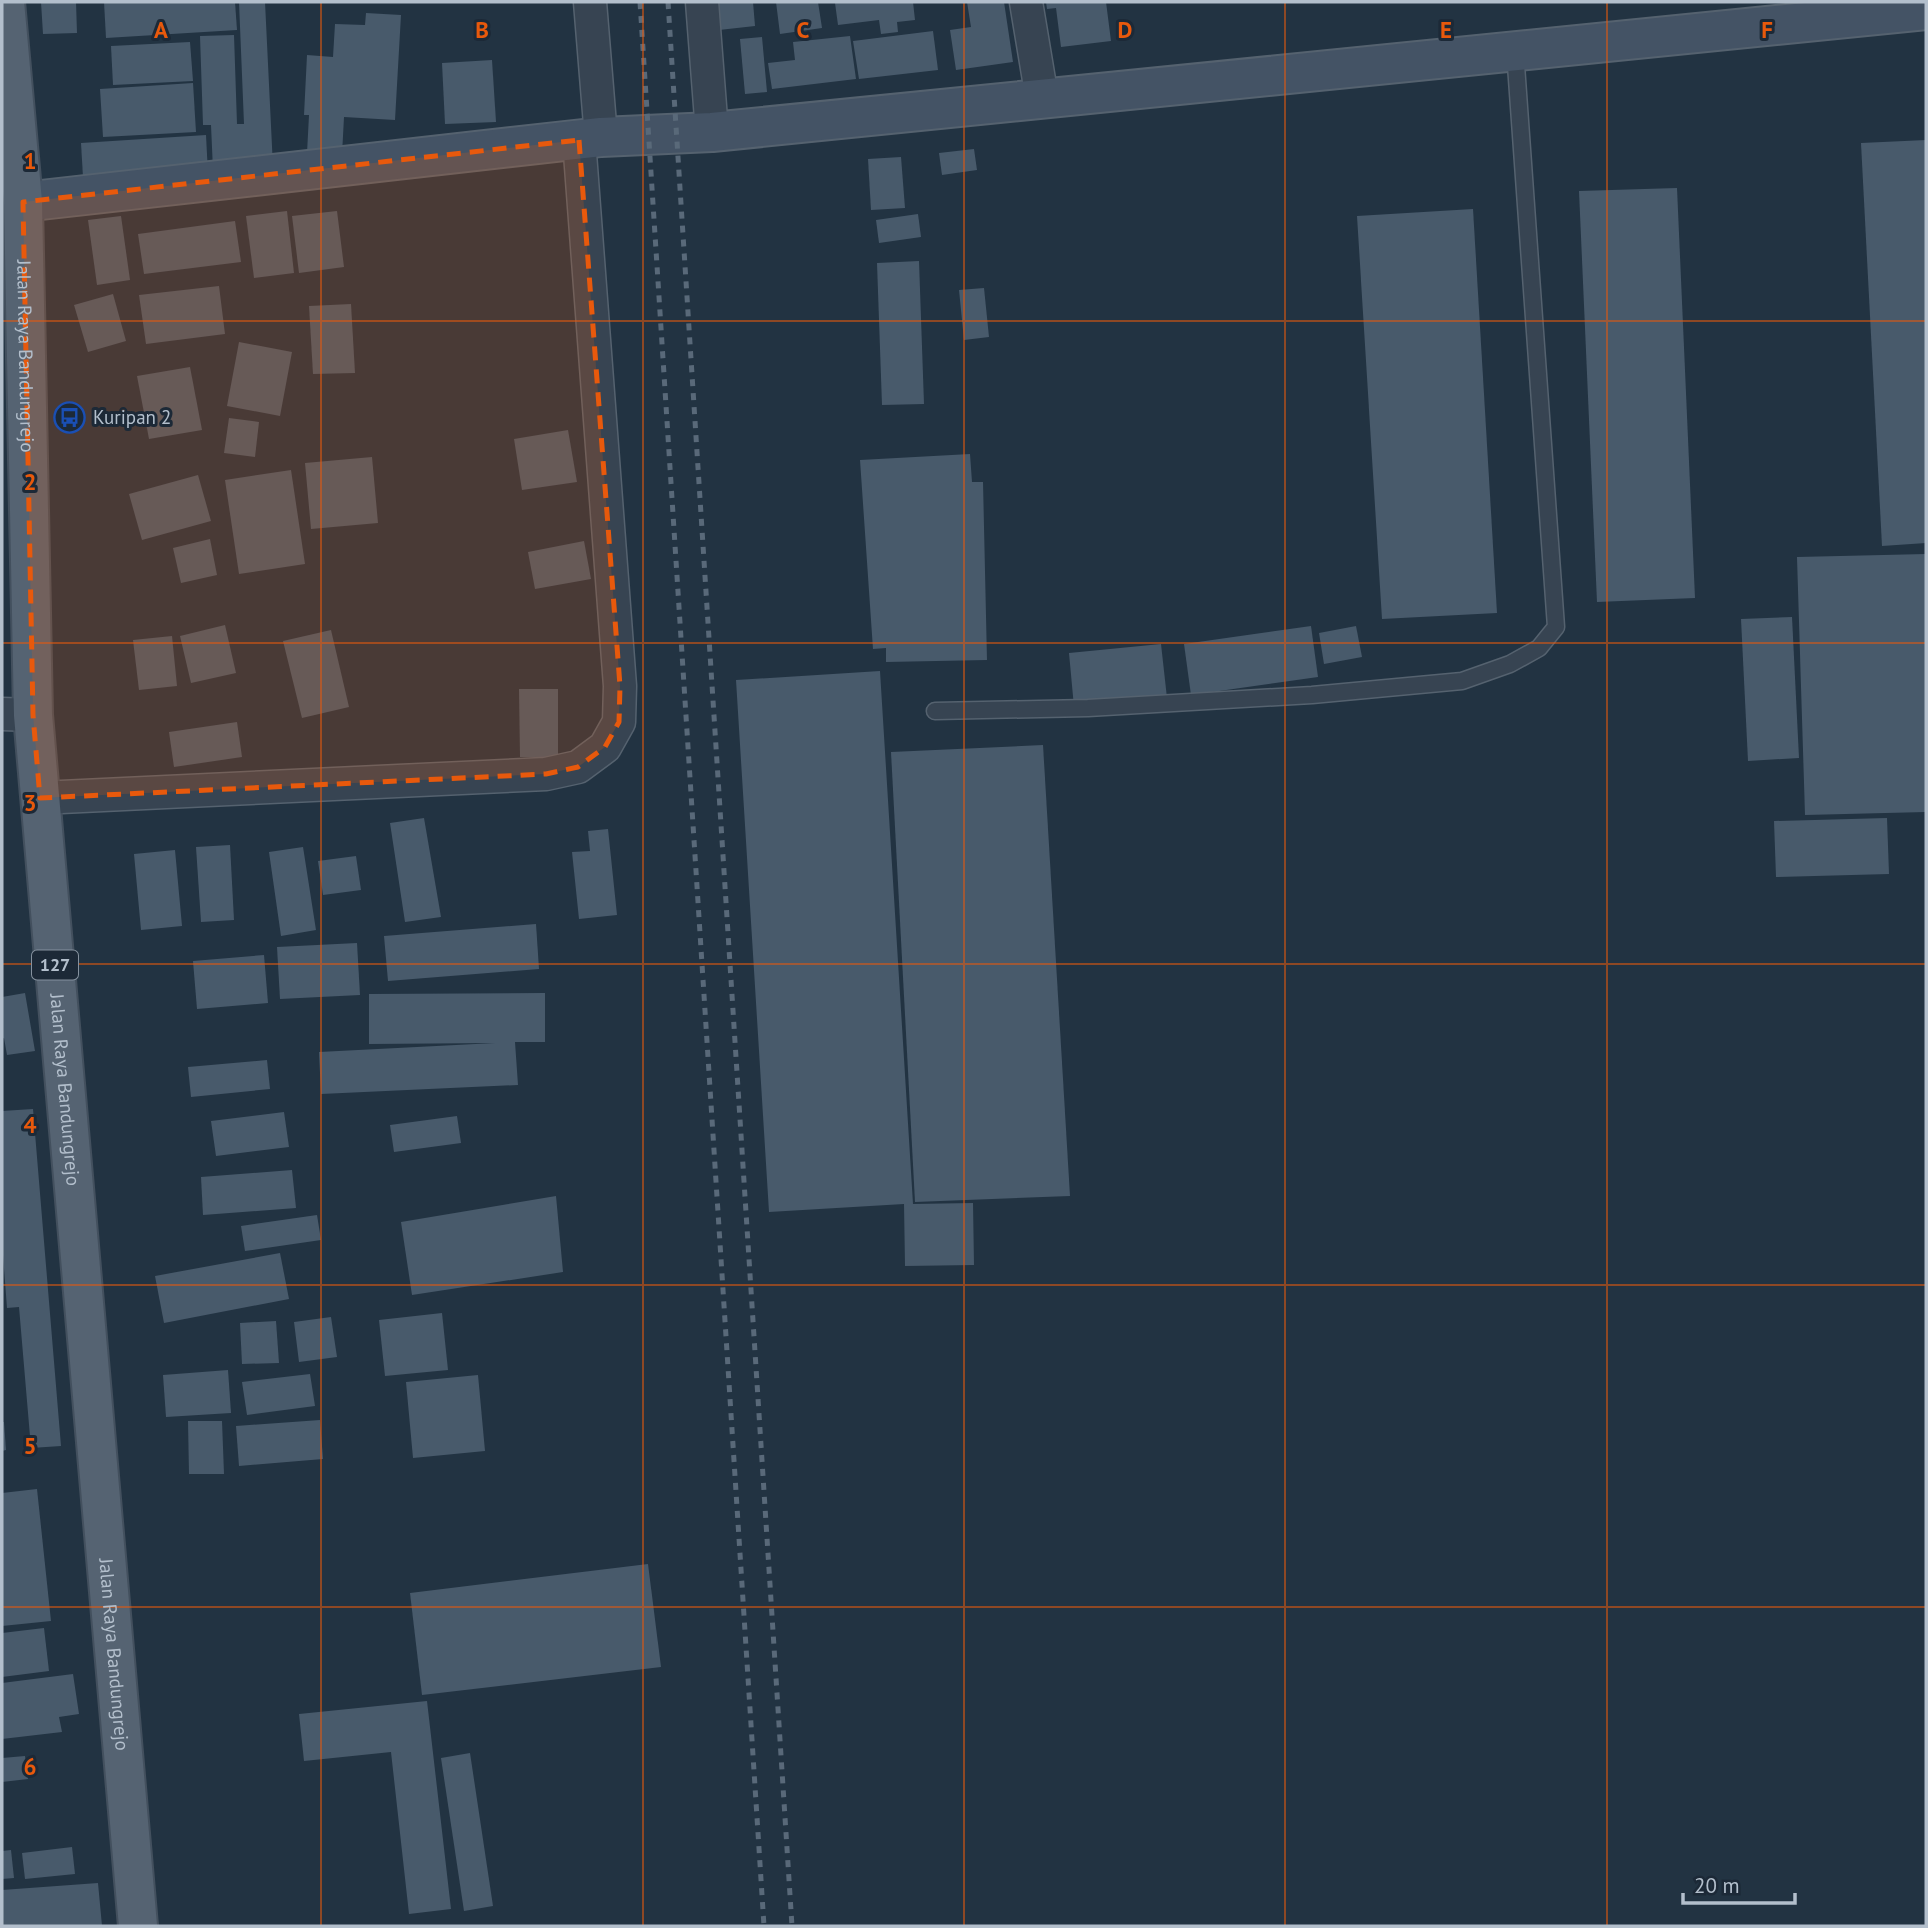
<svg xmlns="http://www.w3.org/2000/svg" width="1928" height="1928" font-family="'PT Sans',sans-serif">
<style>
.building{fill:#485a6b}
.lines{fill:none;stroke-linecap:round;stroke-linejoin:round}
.service-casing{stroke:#55626f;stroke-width:19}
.minor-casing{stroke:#55626f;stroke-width:35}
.secondary-casing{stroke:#55626f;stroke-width:42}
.primary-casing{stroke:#43505e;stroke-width:42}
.service{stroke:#374452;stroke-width:16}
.minor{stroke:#374452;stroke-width:32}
.secondary{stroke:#445365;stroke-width:38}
.primary{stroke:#556372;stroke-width:38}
.rail{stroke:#596979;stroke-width:5;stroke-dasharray:7 7;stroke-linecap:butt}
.marked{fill:#e8590c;fill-opacity:0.2;stroke:#e8590c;stroke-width:5;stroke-dasharray:14 9;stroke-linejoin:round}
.grid{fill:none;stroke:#e8590c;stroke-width:2;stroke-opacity:0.55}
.labels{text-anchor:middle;stroke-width:6;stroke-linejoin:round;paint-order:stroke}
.shield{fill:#1c2937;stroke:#86929f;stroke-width:2}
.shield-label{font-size:18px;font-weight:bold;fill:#b3bfcc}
.street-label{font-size:19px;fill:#b3bfcc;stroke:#1c2937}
.poi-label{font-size:19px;fill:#b3bfcc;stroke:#1c2937;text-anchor:start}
.grid-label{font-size:23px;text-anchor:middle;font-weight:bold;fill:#e8590c;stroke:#1c2937;stroke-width:6;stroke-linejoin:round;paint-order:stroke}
</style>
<rect width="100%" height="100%" fill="#223342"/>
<!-- building -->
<g class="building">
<path d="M41,2H76L77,33L43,34Z"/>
<path d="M104,2H235L237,30L106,38Z"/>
<path d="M239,2H265L273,167L213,170L211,125H203L200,36L234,35L237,124H244Z"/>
<path d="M716,2H753L755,26L719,30Z"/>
<path d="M776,2H818L822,28L780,34Z"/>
<path d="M913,2L915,20L897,22L898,32L881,34L879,20L838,25L835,3Z"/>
<path d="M967,2H1004L1013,62L956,70L950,30L971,27Z"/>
<path d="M1046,2H1106L1111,41L1061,47L1056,8L1047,9Z"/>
<path d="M366,13L401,15L395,120L344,117L342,155L307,153L309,115H304L307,55L333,57L335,24L365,25Z"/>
<path d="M933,31L938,70L859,79L853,41Z"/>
<path d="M850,36L856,79L772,89L768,63L795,60L793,42Z"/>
<path d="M762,37L767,92L745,94L740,39Z"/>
<path d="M190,42L193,81L113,85L111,46Z"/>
<path d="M492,60L496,122L445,124L442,63Z"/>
<path d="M193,83L196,132L103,137L100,89Z"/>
<path d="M206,135L208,174L83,177L81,143Z"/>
<path d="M1926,140V543L1882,546L1861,143Z"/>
<path d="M974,149L977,170L942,175L939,153Z"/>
<path d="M901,157L905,208L871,210L868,159Z"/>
<path d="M1677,188L1695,598L1597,602L1579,191Z"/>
<path d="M1473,209L1497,613L1382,619L1357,216Z"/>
<path d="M287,211L294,273L254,278L246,216Z"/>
<path d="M337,211L344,267L299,273L292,216Z"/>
<path d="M918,214L921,237L879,243L876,220Z"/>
<path d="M121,216L130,280L97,285L88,220Z"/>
<path d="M235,221L241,262L144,274L138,234Z"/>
<path d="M919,261L924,404L882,405L877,263Z"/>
<path d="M219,286L225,334L146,344L139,295Z"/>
<path d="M984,288L989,337L964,340L959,290Z"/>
<path d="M113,294L126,341L88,352L74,305Z"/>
<path d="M351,304L355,373L313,374L309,306Z"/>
<path d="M239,342L292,352L280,416L227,406Z"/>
<path d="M190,367L202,430L149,439L137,376Z"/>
<path d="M229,418L259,422L255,457L224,453Z"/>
<path d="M568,430L577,482L522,490L514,439Z"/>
<path d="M970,454L972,482H983L987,660L886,662V648L873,649L860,460Z"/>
<path d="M372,457L378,523L311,529L305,463Z"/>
<path d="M291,470L305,564L239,574L225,480Z"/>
<path d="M198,475L211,521L142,540L129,494Z"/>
<path d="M210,539L217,575L181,583L173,548Z"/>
<path d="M584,541L591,579L535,589L528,552Z"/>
<path d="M1926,554V812L1805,815L1797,557Z"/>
<path d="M1792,617L1799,758L1748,761L1741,619Z"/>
<path d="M225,625L236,673L191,683L180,636Z"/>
<path d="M1311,626L1318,677L1191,695L1184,644Z"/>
<path d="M1356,626L1362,657L1324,664L1319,633Z"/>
<path d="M331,630L349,707L302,718L283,641Z"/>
<path d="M172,636L177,686L139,690L133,640Z"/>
<path d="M1161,644L1167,698L1074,707L1069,653Z"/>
<path d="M880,671L913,1204L973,1203L974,1265L905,1266L904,1204L769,1212L736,680Z"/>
<path d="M519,689H558V758L520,757Z"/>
<path d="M237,722L242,757L174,767L169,732Z"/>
<path d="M1043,745L1070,1196L915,1202L891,752Z"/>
<path d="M424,818L441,917L405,922L390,823Z"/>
<path d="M1887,818L1889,874L1776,877L1774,821Z"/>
<path d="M608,829L617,915L579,919L572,852L590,851L588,831Z"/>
<path d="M230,845L234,920L201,922L196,847Z"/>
<path d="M303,847L316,930L281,936L269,852Z"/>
<path d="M175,850L182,926L141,930L134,854Z"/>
<path d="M356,856L361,890L323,895L318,861Z"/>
<path d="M536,924L539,969L388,981L384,936Z"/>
<path d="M357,943L360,995L280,999L277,947Z"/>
<path d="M264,955L268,1003L197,1009L193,961Z"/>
<path d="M25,993L35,1051L7,1055L4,1038L2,1039V997Z"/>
<path d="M545,993V1042H515L518,1085L321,1094L319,1052L495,1043L369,1044V994Z"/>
<path d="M267,1060L270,1089L191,1097L188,1067Z"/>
<path d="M33,1109L61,1446L31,1448L19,1307L7,1308L2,1242V1111Z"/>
<path d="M284,1112L289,1147L216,1156L211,1121Z"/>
<path d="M457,1116L461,1143L394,1152L390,1125Z"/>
<path d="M292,1170L296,1208L203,1215L201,1177Z"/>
<path d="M556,1196L563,1272L412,1295L401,1222Z"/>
<path d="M317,1215L321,1240L245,1251L241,1226Z"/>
<path d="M280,1253L289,1299L164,1323L155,1276Z"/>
<path d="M442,1313L448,1370L385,1376L379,1320Z"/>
<path d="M331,1317L337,1357L299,1362L294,1322Z"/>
<path d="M276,1321L279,1363L242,1364L240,1323Z"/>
<path d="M228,1370L231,1413L166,1417L163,1375Z"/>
<path d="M310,1374L315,1406L247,1415L242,1382Z"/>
<path d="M478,1375L485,1451L413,1458L406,1382Z"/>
<path d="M320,1420L323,1459L239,1466L236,1426Z"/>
<path d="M188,1421H222L224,1474H189Z"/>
<path d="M2,1422H4L6,1450L2,1451Z"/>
<path d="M37,1489L51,1621L2,1626V1493Z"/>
<path d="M648,1564L661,1667L422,1695L410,1593Z"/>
<path d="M44,1628L49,1671L2,1677V1633Z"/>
<path d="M73,1674L79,1714L59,1717L62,1732L2,1739V1683Z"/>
<path d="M427,1701L451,1909L409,1914L391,1752L304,1761L299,1714Z"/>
<path d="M470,1753L493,1906L464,1911L441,1758Z"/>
<path d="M25,1756L28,1779L2,1782V1758Z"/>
<path d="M72,1847L75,1874L25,1879L22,1853Z"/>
<path d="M11,1850L14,1878L2,1879V1851Z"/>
<path d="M98,1883L102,1926H2V1890Z"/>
</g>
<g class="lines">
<defs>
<path id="service" d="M935,711L1088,708L1312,695L1462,681L1510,664L1539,648L1556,627L1515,51"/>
<g id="minor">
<path d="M590,2L601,137"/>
<path d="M702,2L712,132"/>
<path d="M1026,2L1042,98"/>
<path d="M2,714L33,715"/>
<path d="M40,798L546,774L578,767L605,747L619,722L620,686L579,140"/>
</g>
<path id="secondary" d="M23,202L601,137L712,132L1926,10"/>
<g id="primary">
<path id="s1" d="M5,2L23,202L33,715L138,1926"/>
</g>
</defs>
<!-- service casing -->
<use href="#service" class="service-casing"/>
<!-- minor casing -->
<use href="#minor" class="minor-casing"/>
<!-- secondary casing -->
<use href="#secondary" class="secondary-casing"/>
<!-- primary casing -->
<use href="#primary" class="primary-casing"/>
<!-- service -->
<use href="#service" class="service"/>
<!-- minor -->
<use href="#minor" class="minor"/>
<!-- secondary -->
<use href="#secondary" class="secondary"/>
<!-- primary -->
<use href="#primary" class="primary"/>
<!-- rail -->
<g class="rail">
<path d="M640,2L764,1926"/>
<path d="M668,2L792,1926"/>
</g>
</g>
<!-- marked area -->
<path class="marked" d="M579,140L620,686L619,722L605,747L578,767L546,774L40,798L33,715L23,202Z"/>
<!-- grid -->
<path class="grid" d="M321,2V1926M643,2V1926M964,2V1926M1285,2V1926M1607,2V1926M2,321H1926M2,643H1926M2,964H1926M2,1285H1926M2,1607H1926"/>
<!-- icons -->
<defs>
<symbol id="bus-ring" viewBox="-11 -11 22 22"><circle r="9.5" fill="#1c2937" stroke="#1a4fb4" stroke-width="1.5"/><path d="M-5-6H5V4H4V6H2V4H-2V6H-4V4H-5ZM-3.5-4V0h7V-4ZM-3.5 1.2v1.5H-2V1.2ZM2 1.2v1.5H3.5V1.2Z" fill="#1a4fb4"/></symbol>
</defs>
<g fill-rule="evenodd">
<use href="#bus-ring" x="52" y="400" width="35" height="35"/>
</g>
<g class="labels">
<!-- shield labels -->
<rect class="shield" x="32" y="950.5" width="46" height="29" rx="5"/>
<g class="shield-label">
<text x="55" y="971">127</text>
</g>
<!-- street labels -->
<g class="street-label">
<text dy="7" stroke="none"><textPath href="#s1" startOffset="355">Jalan Raya Bandungrejo</textPath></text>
<text dy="7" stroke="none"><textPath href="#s1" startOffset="1090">Jalan Raya Bandungrejo</textPath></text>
<text dy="7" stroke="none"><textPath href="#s1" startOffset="1657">Jalan Raya Bandungrejo</textPath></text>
</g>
<!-- poi labels -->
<g class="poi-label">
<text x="93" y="424">Kuripan 2</text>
</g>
</g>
<g class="grid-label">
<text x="161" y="38">A</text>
<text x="482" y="38">B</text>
<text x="803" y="38">C</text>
<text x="1125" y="38">D</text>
<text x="1446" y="38">E</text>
<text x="1767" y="38">F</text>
<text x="30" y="169">1</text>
<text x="30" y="490">2</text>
<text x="30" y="811">3</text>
<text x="30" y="1133">4</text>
<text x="30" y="1454">5</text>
<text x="30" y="1775">6</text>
</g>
<!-- border -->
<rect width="1928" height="1928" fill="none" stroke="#b3bfcc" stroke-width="7"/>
<!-- scale -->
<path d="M1683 1893v10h112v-10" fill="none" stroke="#b3bfcc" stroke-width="3.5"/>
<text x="1694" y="1893" font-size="21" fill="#b3bfcc" stroke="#1c2937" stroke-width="5" paint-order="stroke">20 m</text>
</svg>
